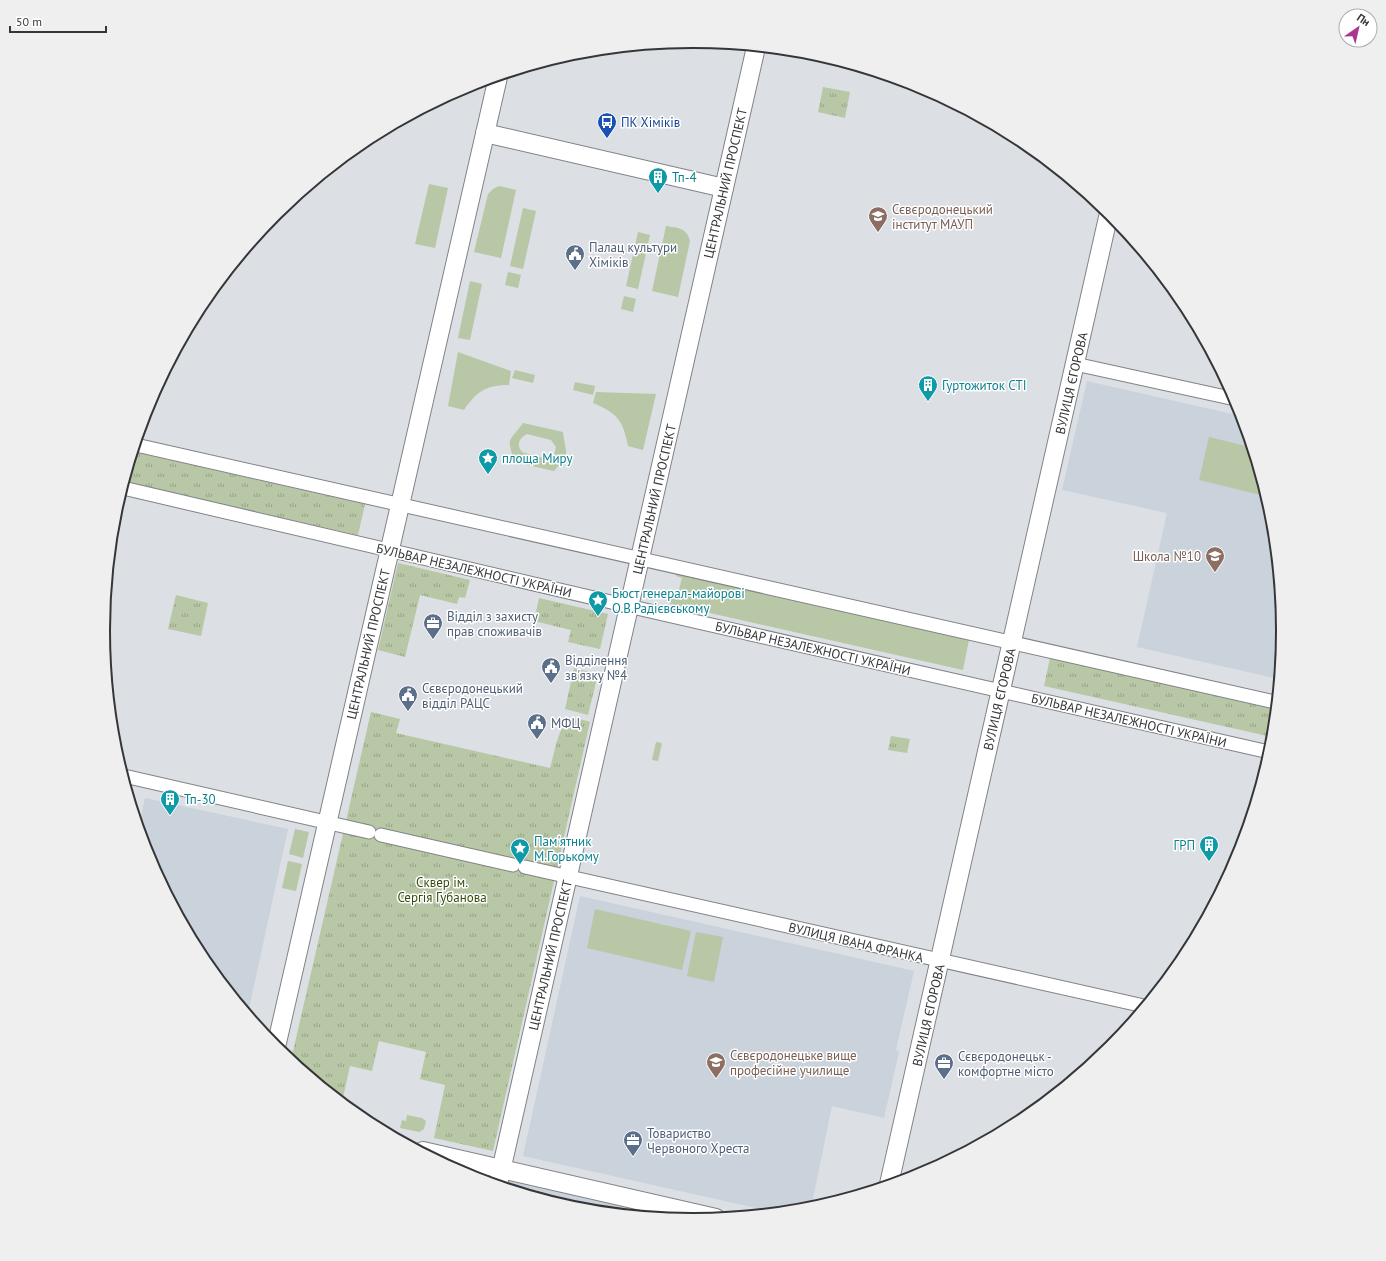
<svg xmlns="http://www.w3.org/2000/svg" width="1386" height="1261" font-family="'PT Sans',sans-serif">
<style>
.built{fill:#cad2dc}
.grass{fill:#b8c7a5;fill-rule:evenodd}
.park{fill:url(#park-tufts)}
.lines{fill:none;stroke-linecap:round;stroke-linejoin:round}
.street-casing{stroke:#808387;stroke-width:15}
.secondary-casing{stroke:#808387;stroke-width:20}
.street{stroke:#fff;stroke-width:13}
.secondary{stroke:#fff;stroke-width:18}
.labels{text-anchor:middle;stroke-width:3;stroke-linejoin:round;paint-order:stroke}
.transit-label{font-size:13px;fill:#164399;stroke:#fff;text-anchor:start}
.culture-label{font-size:13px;fill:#0d838f;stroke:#fff;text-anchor:start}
.street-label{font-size:13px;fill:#353638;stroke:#fff}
.education-label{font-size:13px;fill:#785e54;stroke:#fff;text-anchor:start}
.service-label{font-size:13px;fill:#4e5e75;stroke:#fff;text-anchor:start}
.park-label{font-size:13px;fill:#374b0e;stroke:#fff}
.rim{fill:none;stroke:#353638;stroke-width:2}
</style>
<defs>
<pattern id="park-tufts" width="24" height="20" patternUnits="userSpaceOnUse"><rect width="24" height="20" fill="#b8c7a5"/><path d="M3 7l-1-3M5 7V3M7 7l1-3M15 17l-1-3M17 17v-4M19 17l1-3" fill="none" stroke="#96a287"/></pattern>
</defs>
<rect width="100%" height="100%" fill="#dcdfe4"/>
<!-- built -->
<g class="built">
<path d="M1087,381L1241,416L1271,516L1282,631L1281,649L1274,678L1137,647L1167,513L1062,490Z"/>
<path d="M145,798L288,829L248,1013L203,958L148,856L139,826Z"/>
<path d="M580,896L914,971L896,1050L899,1052L884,1118L832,1106L811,1208L774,1212L523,1156Z"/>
<path d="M506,1177L693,1220L578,1209L504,1186Z"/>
</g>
<!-- grass -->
<g class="grass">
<path d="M429,184L448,188L435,248L415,244Z"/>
<path d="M499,186L516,190L501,258L474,252L488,194L493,189Z"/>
<path d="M523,208L536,211L523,269L510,266Z"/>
<path d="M666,226C678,228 686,227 690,241L678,297L652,291Z"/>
<path d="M638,232L650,235L638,289L626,286Z"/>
<path d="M508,272L521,275L518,288L505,285Z"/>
<path d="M470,281L482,284L470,340L458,338Z"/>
<path d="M624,296L636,299L633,312L621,309Z"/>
<path d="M458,352L511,371L509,385C486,385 477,391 464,410L448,406Z"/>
<path d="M515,370L535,375L533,383L512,378Z"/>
<path d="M575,382L595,386L593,395L573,390Z"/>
<path d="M596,392L656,394L643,450L628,446C623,420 617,413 593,403Z"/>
<path d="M523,423L563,432C566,457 571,451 554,471L514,462C507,435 508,444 523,423ZM527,434L551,440L556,447L554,455L547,459L522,452C516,445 519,438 527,434Z"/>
<path d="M1209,437L1250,447L1265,496L1199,480Z"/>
<path d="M678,569L970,635L963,670L670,604L672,596L677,597L682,578L676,576Z"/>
<path d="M656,742L662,743L658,761L652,760Z"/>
<path d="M295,829L309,832L303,858L289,854Z"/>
<path d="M288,861L302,864L296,891L282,888Z"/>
<path d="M595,909L691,931L682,970L587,948Z"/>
<path d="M696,932L723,937L714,982L687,976Z"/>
<path d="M407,1115L422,1118L426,1121L424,1129L419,1132L400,1128L402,1120L406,1121Z"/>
</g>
<!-- park -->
<g class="park">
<path d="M823,87L850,92L845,118L818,112Z"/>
<path d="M134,452L365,504L358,535L125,483Z"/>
<path d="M398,563L470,580L465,598L459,597L457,604L420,595L405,657L378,650Z"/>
<path d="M176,595L208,603L201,636L168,629Z"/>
<path d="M539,598L608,614L600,649L568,642L571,630L534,621Z"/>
<path d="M1051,653L1275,703L1272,737L1044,686Z"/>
<path d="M574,668L598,674L588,715L565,709Z"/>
<path d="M371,712L400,719L396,733L550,768C554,757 558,723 571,719C577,718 584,720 590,722L493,1151L434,1138L445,1085L420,1079L426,1052L379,1041L372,1071L350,1066L342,1102L291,1060Z"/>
<path d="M891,736L910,739L907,753L888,750Z"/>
</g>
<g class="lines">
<defs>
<g id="street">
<path d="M1075,364L1235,399"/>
<path d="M136,445L1275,702"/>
<path d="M123,488L641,609L1269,752"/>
<path d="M124,776L369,832"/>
<path d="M381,835L513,865"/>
<path d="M525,867L1144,1006"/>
</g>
<g id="secondary">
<path d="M485,133L724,188"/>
<path d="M276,1047L498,77"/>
<path d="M423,1151L716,1218"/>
<path d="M498,1184L756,47"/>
<path d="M889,1184L1109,213"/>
</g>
</defs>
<!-- street casing -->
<use href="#street" class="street-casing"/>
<!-- secondary casing -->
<use href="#secondary" class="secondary-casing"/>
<!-- street -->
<use href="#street" class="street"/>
<!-- secondary -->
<use href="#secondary" class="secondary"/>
</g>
<!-- icons -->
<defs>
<symbol id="bus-pin" viewBox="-11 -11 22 30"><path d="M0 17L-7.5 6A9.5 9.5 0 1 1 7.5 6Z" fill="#1a4fb4" stroke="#fff"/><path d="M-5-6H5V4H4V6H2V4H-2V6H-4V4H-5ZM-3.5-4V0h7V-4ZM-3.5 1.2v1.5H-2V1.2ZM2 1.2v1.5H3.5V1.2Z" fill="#fff"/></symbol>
<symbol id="building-pin" viewBox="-11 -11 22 30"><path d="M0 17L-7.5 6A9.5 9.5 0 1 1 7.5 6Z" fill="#0f9aa8" stroke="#fff"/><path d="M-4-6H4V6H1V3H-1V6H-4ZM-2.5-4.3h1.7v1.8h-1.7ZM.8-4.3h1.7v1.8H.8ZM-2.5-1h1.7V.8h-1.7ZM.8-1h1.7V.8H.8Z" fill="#fff"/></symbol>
<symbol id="university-pin" viewBox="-11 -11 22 30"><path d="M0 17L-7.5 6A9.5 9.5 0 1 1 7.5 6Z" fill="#8d6e63" stroke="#fff"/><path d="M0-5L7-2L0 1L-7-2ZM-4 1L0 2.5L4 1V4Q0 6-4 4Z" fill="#fff"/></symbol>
<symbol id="civic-pin" viewBox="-11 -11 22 30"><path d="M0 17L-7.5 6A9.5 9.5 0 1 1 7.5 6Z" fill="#5c6f8a" stroke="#fff"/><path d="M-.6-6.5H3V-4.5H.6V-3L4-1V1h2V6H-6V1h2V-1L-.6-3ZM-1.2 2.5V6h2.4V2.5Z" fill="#fff"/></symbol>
<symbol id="sight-pin" viewBox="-11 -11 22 30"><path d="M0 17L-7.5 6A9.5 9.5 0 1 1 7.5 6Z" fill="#0f9aa8" stroke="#fff"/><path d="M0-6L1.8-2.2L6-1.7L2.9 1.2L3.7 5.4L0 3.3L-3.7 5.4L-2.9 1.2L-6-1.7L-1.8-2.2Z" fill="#fff"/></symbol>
<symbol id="school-pin" viewBox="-11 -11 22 30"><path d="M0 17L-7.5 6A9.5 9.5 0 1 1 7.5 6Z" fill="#8d6e63" stroke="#fff"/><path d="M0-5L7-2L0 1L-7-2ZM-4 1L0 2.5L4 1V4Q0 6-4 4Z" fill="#fff"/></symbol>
<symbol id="office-pin" viewBox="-11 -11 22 30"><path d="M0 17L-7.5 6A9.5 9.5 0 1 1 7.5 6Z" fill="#5c6f8a" stroke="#fff"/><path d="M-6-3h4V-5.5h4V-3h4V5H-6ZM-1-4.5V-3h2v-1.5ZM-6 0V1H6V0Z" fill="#fff"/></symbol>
</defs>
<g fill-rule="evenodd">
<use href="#bus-pin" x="596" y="111" width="22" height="30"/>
<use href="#building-pin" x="647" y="166" width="22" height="30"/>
<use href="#university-pin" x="867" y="205" width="22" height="30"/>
<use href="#civic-pin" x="564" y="243" width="22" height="30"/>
<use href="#building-pin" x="917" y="374" width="22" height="30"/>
<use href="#sight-pin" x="477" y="447" width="22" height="30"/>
<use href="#school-pin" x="1204" y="545" width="22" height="30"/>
<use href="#sight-pin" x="587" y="589" width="22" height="30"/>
<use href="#office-pin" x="422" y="612" width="22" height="30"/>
<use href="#civic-pin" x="540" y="656" width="22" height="30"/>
<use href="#civic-pin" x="397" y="684" width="22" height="30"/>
<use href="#civic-pin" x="526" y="712" width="22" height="30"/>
<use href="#building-pin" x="159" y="788" width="22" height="30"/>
<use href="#building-pin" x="1198" y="834" width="22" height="30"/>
<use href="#sight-pin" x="509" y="837" width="22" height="30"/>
<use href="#university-pin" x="705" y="1051" width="22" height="30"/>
<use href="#office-pin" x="933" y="1052" width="22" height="30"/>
<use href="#office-pin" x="622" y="1129" width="22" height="30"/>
</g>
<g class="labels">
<!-- transit labels -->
<g class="transit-label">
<text x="621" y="127">ПК Хіміків</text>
</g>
<!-- culture labels -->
<g class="culture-label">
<text x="672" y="182">Тп-4</text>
<text x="942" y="390">Гуртожиток СТІ</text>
<text x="502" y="463">площа Миру</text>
<text x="612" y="598">Бюст генерал-майорові<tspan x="612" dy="15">О.В.Радієвському</tspan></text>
<text x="184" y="804">Тп-30</text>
<text x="534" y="846">Пам'ятник<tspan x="534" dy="15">М.Горькому</tspan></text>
<text x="1195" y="850" text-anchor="end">ГРП</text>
</g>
<!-- street labels -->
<g class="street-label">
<text transform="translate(725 183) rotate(-77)" y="5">ЦЕНТРАЛЬНИЙ ПРОСПЕКТ</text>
<text transform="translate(1071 383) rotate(-77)" y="5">ВУЛИЦЯ ЄГОРОВА</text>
<text transform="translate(654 499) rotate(-77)" y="5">ЦЕНТРАЛЬНИЙ ПРОСПЕКТ</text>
<text transform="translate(474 570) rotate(13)" y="5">БУЛЬВАР НЕЗАЛЕЖНОСТІ УКРАЇНИ</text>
<text transform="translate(368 644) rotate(-77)" y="5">ЦЕНТРАЛЬНИЙ ПРОСПЕКТ</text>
<text transform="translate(813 648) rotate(13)" y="5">БУЛЬВАР НЕЗАЛЕЖНОСТІ УКРАЇНИ</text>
<text transform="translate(999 699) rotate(-77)" y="5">ВУЛИЦЯ ЄГОРОВА</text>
<text transform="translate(1129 720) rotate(13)" y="5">БУЛЬВАР НЕЗАЛЕЖНОСТІ УКРАЇНИ</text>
<text transform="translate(856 942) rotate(13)" y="5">ВУЛИЦЯ ІВАНА ФРАНКА</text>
<text transform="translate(550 955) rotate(-77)" y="5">ЦЕНТРАЛЬНИЙ ПРОСПЕКТ</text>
<text transform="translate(928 1015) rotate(-77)" y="5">ВУЛИЦЯ ЄГОРОВА</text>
</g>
<!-- education labels -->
<g class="education-label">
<text x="892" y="214">Сєвєродонецький<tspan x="892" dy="15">інститут МАУП</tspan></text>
<text x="1201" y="561" text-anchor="end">Школа №10</text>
<text x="730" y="1060">Сєвєродонецьке вище<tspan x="730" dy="15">професійне училище</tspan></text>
</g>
<!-- service labels -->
<g class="service-label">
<text x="589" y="252">Палац культури<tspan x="589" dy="15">Хіміків</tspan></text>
<text x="447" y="621">Відділ з захисту<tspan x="447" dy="15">прав споживачів</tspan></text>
<text x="565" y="665">Відділення<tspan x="565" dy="15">зв'язку №4</tspan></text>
<text x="422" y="693">Сєвєродонецький<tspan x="422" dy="15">відділ РАЦС</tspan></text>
<text x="551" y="728">МФЦ</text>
<text x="958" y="1061">Сєвєродонецьк -<tspan x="958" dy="15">комфортне місто</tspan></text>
<text x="647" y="1138">Товариство<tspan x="647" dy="15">Червоного Хреста</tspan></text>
</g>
<!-- park labels -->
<g class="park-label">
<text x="442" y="887">Сквер ім.<tspan x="442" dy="15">Сергія Губанова</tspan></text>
</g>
</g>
<!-- crop -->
<path d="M0 0H1386V1261H0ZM692 48H694A582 582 0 0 1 1276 630V631A582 582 0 0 1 694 1213H692A582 582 0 0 1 110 631V630A582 582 0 0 1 692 48Z" fill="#efefef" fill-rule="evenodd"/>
<path class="rim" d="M692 48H694A582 582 0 0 1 1276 630V631A582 582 0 0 1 694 1213H692A582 582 0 0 1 110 631V630A582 582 0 0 1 692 48Z"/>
<!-- north arrow -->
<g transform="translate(1358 28) rotate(34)"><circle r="19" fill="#ffffff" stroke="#aeafaf"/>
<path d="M0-3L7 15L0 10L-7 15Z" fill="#aa3690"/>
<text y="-6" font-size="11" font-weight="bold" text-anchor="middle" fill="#353638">Пн</text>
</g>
<!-- scale -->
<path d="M10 26v6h96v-6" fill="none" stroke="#353638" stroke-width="2"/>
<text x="16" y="26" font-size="12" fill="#353638" stroke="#ffffff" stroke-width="3" paint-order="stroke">50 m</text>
</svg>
